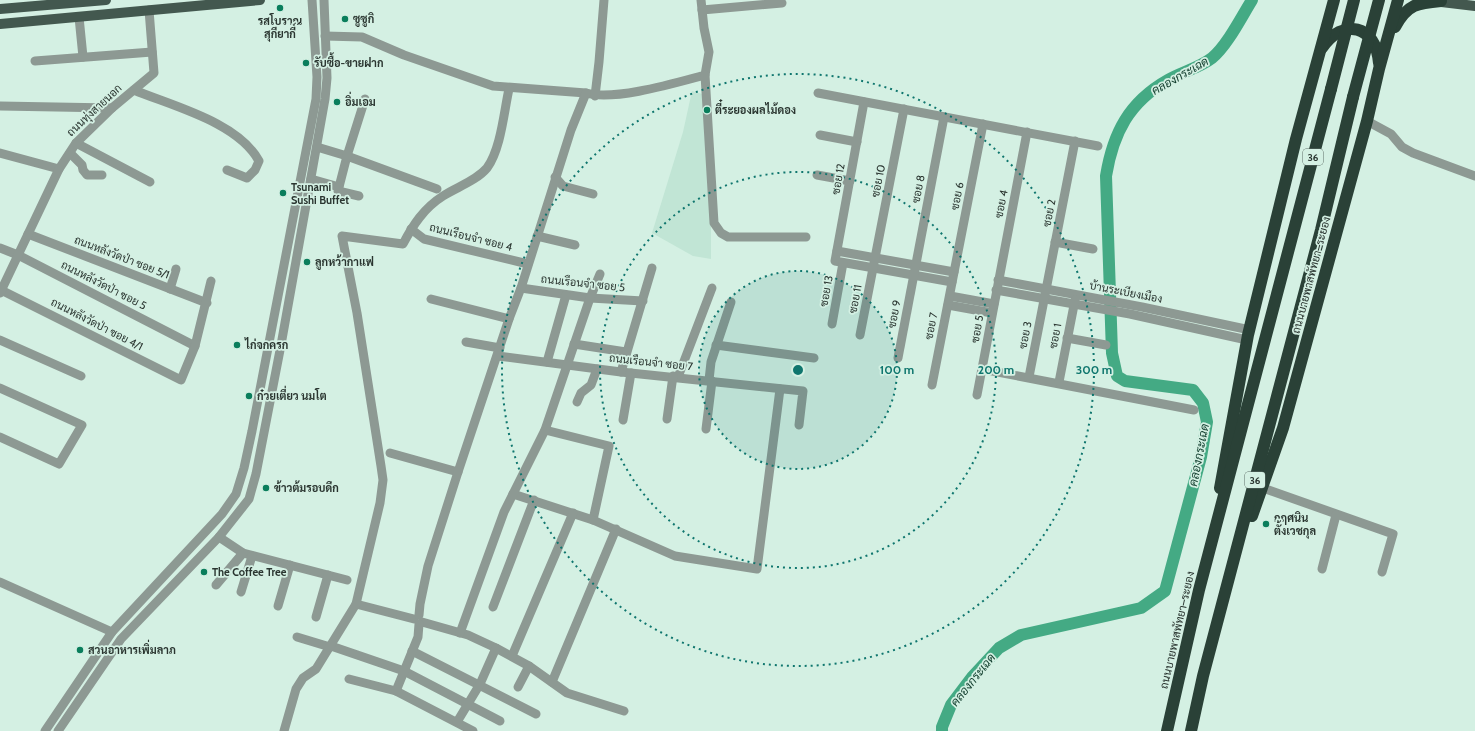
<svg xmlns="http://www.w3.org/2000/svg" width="1475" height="731" font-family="Cabin,Sarabun,sans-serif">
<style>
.built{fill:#c1e5d5}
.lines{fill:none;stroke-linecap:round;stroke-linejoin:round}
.river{stroke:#44aa84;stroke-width:12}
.minor{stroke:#8d9993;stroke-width:9}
.major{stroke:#43584f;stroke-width:10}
.highway{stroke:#2a4137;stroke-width:12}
.highway-bridge{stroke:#2a4137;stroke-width:12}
.ring{fill:none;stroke:#0f766e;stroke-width:2;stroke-dasharray:2 4}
.poi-dot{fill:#0a7e5c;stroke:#d4f0e3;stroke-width:1.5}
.labels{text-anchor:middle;stroke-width:3.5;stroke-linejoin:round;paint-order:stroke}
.shield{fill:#d4f0e3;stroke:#5d6d66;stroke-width:1}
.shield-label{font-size:10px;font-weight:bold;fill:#2a3530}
.poi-label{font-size:11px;font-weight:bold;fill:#2a3530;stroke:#d4f0e3;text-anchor:start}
.street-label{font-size:11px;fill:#2a3530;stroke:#d4f0e3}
.water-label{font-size:12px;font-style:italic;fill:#123e2e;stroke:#d4f0e3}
.centre{fill:#0f766e;stroke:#d4f0e3;stroke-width:2}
.ring-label{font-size:12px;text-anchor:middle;font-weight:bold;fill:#0f766e;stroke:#d4f0e3;stroke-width:3.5;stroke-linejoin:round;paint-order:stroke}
</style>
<rect width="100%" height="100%" fill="#d4f0e3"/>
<!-- built -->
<path class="built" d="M692,91L702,94L711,227V259L693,256L652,233L683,132Z"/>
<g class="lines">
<!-- river -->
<path class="river" d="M942,731V727L951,705L973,676L999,648L1021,635L1141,608L1165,591L1201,457L1207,422L1203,403L1193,390L1125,381L1117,376L1112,353L1106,176C1113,133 1129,102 1168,80C1182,72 1199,68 1212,58C1227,46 1242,16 1252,0"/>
<!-- minor -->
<g class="minor">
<path d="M702,10L782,3"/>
<path d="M79,17L83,57"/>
<path d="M325,36L362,37L404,55L493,86L586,93C615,101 675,83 705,75L709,52L704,28L701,0"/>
<path d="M35,61L152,52"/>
<path d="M705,75L714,223L721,233L728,237H806"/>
<path d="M134,90C172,106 238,122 259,161L255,170L247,178L227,170"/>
<path d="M818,93L1098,146"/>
<path d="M595,96L599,62L604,0"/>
<path d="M864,102L835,261L952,282"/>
<path d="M0,106L112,108"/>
<path d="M1367,121L1391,134L1402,147L1413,153L1475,176"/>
<path d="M820,135L857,142"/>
<path d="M76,143L150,182"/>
<path d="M317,147L347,156L437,189"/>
<path d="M0,153L59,169"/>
<path d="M70,153L82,165L83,170L87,175H102"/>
<path d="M817,175L850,181"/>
<path d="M555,177L563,186L593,194"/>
<path d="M311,179L339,187L347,156L365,99"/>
<path d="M339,187L338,191L359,196"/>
<path d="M411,229L424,239L528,264"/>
<path d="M28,234L207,303"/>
<path d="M537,236L575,245"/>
<path d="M1055,242L1093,249"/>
<path d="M0,248L18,255L195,346"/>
<path d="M837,251L954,272"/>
<path d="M998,280L1142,307L1250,330"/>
<path d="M521,288L590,298L643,301"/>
<path d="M170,289L176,269"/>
<path d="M1,290L181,380L195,346L211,281"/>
<path d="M996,290L1130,314L1247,340"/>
<path d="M0,293L59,169L76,143L112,108L154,73L149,10"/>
<path d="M950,296L994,304"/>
<path d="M431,299L509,319"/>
<path d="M948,305L992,313"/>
<path d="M832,324L843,263"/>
<path d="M860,335L904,109"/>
<path d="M1067,338L1106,345"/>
<path d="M0,340L81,376"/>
<path d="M466,342L500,348"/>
<path d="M574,344L626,352"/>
<path d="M716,345L814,358"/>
<path d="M498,356L621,372L803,391L799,425"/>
<path d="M898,358L944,117"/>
<path d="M547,362L566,295"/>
<path d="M982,369L1194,410"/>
<path d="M621,372L652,268"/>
<path d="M678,377L712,288"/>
<path d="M1029,377L1075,141"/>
<path d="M709,380L711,362L731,302"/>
<path d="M1059,382L1075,300"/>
<path d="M932,385L983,124"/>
<path d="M0,388L82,425L59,464L0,437"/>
<path d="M977,395L1027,132"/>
<path d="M577,402L581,393L591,385L597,369"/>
<path d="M667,419L673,376"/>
<path d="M623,420L631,373"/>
<path d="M706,429L712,381"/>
<path d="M545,430L609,446L593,520"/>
<path d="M390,453L458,472"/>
<path d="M1263,488L1393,534L1382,572"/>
<path d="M513,494L593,520L675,556L757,569L780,389"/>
<path d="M219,537L243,553L347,580"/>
<path d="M1322,569L1336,515"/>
<path d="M0,582L112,632"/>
<path d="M216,585L243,553"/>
<path d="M241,592L252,556"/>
<path d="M356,604L414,619"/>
<path d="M278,606L290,565"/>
<path d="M493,607L534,500"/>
<path d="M419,615L420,604L428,566L458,472L509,319L521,288L571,130L586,93"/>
<path d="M316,617L328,575"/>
<path d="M422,622L468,635L496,648L529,666L567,693L624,711"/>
<path d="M460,633L504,512L545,430L590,298L600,274"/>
<path d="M297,637L330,647"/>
<path d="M331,646L404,671L500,721"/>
<path d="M412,651L536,714"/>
<path d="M512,656L573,513"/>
<path d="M349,679L396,691L473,731"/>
<path d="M552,682L616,529"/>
<path d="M518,687L529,666"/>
<path d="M396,691L418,637L419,624"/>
<path d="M457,722L480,684L496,648"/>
<path d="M45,731L112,632L222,514L236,494L244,468L252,431L316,99L317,77L312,0"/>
<path d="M58,731L121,639L219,537L249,499L256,474L281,345L325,99L327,78L324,0"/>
<path d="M284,731L296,689L303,678L316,669L356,604L380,503L383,480L381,466L357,313L342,236L403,244C413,225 424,208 443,196C457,187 476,181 487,168C501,149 504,111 509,89"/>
</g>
<!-- major -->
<g class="major">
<path d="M1433,1L1475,6"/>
<path d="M0,9L106,0"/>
<path d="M0,24L260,0"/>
</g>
<!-- highway -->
<g class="highway">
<path d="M1395,27C1407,4 1418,3 1441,1"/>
<path d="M1322,48C1343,17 1376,25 1379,63"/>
<path d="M1220,488L1248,335L1296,139L1334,0"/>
<path d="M1252,516L1283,428L1367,121L1379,69L1398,0"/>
<path d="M1167,731L1199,590L1331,89"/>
<path d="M1191,731L1203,676L1321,230L1353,97"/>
</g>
<!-- highway-bridge -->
<g class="highway-bridge">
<path d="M1331,89L1354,0"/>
<path d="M1353,97L1379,0"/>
</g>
</g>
<!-- distance rings -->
<circle cx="798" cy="370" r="99" fill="#0f766e" fill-opacity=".12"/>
<g class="ring">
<circle cx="798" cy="370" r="99"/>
<circle cx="798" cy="370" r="198"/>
<circle cx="798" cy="370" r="296"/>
</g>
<!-- markers -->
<g class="poi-dot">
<circle cx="280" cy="8" r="4"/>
<circle cx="345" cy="19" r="4"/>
<circle cx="306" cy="63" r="4"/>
<circle cx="337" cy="102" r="4"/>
<circle cx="707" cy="110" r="4"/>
<circle cx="283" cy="193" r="4"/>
<circle cx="307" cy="262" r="4"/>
<circle cx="237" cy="345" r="4"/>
<circle cx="249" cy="396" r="4"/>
<circle cx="266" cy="488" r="4"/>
<circle cx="1266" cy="524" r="4"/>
<circle cx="204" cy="572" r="4"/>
<circle cx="80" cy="650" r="4"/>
</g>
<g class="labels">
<!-- shield labels -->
<g class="shield">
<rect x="1303" y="149" width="20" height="16" rx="3"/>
<rect x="1245" y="472" width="20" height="16" rx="3"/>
</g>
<g class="shield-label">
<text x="1313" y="161">36</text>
<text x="1255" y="484">36</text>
</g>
<!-- poi labels -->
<g class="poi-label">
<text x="353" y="23">ซูซูกิ</text>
<text x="280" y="25" text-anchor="middle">รสโบราณ<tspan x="280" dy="13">สุกียากี์</tspan></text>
<text x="314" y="67">รับซื้อ-ขายฝาก</text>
<text x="345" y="106">อิ่มเอม</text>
<text x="715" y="114">ตี๋ระยองผลไม้ดอง</text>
<text x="291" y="191">Tsunami<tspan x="291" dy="13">Sushi Buffet</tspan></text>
<text x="315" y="266">ลูกหว้ากาแฟ</text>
<text x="245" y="349">ไก่จกครก</text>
<text x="257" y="400">ก๋วยเตี่ยว นมโต</text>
<text x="274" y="492">ข้าวต้มรอบดึก</text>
<text x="1274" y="522">กฤศนิน<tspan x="1274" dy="13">ตั้งเวชกุล</tspan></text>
<text x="212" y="576">The Coffee Tree</text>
<text x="88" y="654">สวนอาหารเพิ่มลาภ</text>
</g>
<!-- street labels -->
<g class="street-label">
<text transform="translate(94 110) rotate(-43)" y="4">ถนนทุ่งสายนอก</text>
<text transform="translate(838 179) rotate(-80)" y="4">ซอย 12</text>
<text transform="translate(878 181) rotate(-79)" y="4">ซอย 10</text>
<text transform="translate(918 189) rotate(-79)" y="4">ซอย 8</text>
<text transform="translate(957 196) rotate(-79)" y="4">ซอย 6</text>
<text transform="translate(1001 204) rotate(-79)" y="4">ซอย 4</text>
<text transform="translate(1049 213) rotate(-79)" y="4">ซอย 2</text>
<text transform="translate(471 237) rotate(14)" y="4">ถนนเรือนจำ ซอย 4</text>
<text transform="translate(122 257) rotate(21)" y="4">ถนนหลังวัดป่า ซอย 5/1</text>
<text transform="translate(1311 275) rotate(-75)" y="4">ถนนบายพาสพัทยา–ระยอง</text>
<text transform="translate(583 283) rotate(6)" y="4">ถนนเรือนจำ ซอย 5</text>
<text transform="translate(104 285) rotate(27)" y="4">ถนนหลังวัดป่า ซอย 5</text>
<text transform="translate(826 291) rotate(-80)" y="4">ซอย 13</text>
<text transform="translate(1126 292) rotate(11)" y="4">บ้านระเบียงเมือง</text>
<text transform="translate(855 299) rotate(-79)" y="4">ซอย 11</text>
<text transform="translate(894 314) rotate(-79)" y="4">ซอย 9</text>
<text transform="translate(97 324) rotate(27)" y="4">ถนนหลังวัดป่า ซอย 4/1</text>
<text transform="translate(931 326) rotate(-79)" y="4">ซอย 7</text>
<text transform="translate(977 329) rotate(-80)" y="4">ซอย 5</text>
<text transform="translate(1025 335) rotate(-79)" y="4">ซอย 3</text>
<text transform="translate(1055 336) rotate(-79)" y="4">ซอย 1</text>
<text transform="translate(651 362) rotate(6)" y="4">ถนนเรือนจำ ซอย 7</text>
<text transform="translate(1177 630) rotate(-77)" y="4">ถนนบายพาสพัทยา–ระยอง</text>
</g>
<!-- water labels -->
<g class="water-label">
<text transform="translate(1180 76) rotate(-30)" y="4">คลองกระเฉด</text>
<text transform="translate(1199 455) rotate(-79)" y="4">คลองกระเฉด</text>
<text transform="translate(973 680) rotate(-51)" y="4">คลองกระเฉด</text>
</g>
</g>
<circle cx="798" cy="370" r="6" class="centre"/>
<g class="ring-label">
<text x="897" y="374">100 m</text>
<text x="996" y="374">200 m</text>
<text x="1094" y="374">300 m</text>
</g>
</svg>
